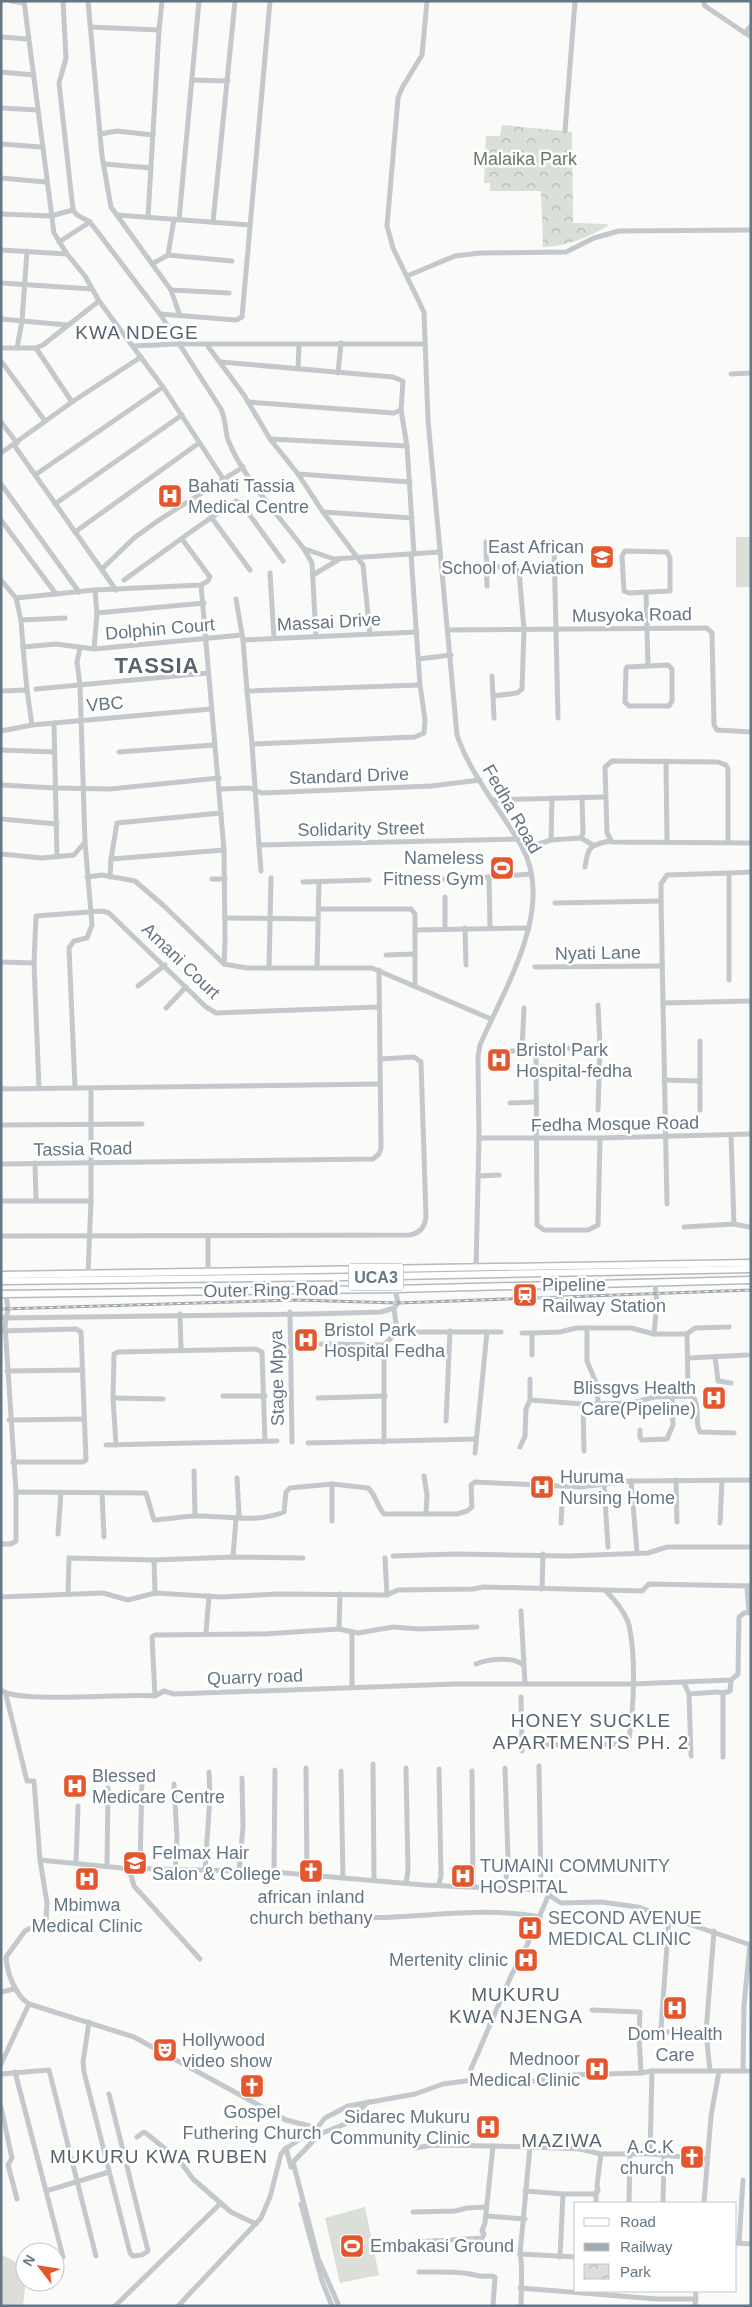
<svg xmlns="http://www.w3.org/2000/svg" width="752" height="2307" font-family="Helvetica,sans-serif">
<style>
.park{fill:url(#park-crowns)}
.garden{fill:#dadfd7}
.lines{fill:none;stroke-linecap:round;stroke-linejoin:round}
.major-casing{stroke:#b5babe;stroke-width:9}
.minor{stroke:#c3c8cc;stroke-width:5}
.major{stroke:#fff;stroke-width:6}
.rail-casing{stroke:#a2aab0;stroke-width:3}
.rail{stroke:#fff;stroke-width:1;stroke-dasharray:4;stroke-linecap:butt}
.labels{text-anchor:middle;stroke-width:5;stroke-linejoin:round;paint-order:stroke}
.shield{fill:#fff;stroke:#939fa8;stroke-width:1}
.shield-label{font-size:16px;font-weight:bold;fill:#657683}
.park-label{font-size:18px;fill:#687a64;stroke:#fff}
.poi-label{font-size:18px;fill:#657683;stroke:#fff;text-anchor:start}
.street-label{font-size:18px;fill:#657683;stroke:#fff}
.neighbourhood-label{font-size:19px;letter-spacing:1px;fill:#57646e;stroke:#fff}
.district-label{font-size:22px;font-weight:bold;letter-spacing:1px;fill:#57646e;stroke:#fff}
</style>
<defs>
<pattern id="park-crowns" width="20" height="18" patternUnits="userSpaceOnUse" patternTransform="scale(1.25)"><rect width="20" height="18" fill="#dadfd7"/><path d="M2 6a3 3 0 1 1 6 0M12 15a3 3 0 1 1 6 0" fill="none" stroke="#b4b9b4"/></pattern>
</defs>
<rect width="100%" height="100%" fill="#fafaf8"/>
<!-- park -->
<path class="park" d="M502,125L572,132L573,223L607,224L608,226C586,238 568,246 543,247L541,191H490V183H484L486,136H500Z"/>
<!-- garden -->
<g class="garden">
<rect x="736" y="537" width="15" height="50"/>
<path d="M365,2207L379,2275L340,2283L325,2218Z"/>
<path d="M1,2255C30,2265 26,2280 23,2306H1Z"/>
</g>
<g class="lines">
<defs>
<g id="major">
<path d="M1,1275L751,1263"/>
<path d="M1,1281L346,1277L751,1269"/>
<path d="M1,1294L395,1289L751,1280"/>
</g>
</defs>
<!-- major casing -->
<use href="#major" class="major-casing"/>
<!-- minor -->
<g class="minor">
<path d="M11,1L24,3"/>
<path d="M24,1L54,233L67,254L85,276L99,301L163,387L224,480"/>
<path d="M63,1L66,58L59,83L73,210L77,215L90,222L160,314L221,409C226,420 225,430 228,440C243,478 279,516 304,549L312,563L316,637"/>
<path d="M88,1L102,156L111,207L171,290L180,316"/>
<path d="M427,1L422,55L402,88L398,98L387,226L393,248L424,312L428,420L457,735C471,776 501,810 522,847C556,908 504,989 480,1045L478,1057L479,1138L476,1268"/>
<path d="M703,1L705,6L751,37"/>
<path d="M90,27L159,30"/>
<path d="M745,33L751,26"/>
<path d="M1,37L28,39"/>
<path d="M1,72L34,75"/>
<path d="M193,80L228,81"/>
<path d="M1,108L37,110"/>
<path d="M565,131L575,1"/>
<path d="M100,134L117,131L153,135"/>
<path d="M1,144L41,147"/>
<path d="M104,164L151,168"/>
<path d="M1,178L46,182"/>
<path d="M1,214L51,216L73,210"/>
<path d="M117,215L250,225"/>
<path d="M148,217L159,30L162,1"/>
<path d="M179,220L199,1"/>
<path d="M213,222L235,1"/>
<path d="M59,242L90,222"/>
<path d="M1,250L67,254"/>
<path d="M168,255L232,261"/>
<path d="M152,264L168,255L174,219"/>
<path d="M407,276L455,256L480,253L566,252L594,238L619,231L751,230"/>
<path d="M1,283L92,289"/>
<path d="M171,290L229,293"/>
<path d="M160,314L236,320L242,317L270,1"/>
<path d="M1,319L67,325"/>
<path d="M207,345L244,395L270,439L298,474L323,512L363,565L370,634"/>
<path d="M133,346L177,344H425"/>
<path d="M1,348H36L43,345L99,301"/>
<path d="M17,348L22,321L27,251"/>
<path d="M36,348L72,402"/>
<path d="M1,361L45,421"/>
<path d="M221,362L393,377L403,381L401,410L394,413L248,402"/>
<path d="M298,368L299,345"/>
<path d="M338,373L341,343"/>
<path d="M731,374L751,373"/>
<path d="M401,410L407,446"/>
<path d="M1,422L17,443"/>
<path d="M270,439L407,446L414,554"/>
<path d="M14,445L116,590"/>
<path d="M1,453L72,402L141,357"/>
<path d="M298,474L410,482"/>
<path d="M35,475L163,387"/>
<path d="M1,484L79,592"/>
<path d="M55,504L182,415"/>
<path d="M323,512L412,518"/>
<path d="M211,517L250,570"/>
<path d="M1,520L56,594"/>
<path d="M75,532L199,443"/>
<path d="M486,542L487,586"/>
<path d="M554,544L558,718"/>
<path d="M305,549L334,559L440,552"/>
<path d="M625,551L667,552L670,558V591L629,593L624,591L622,556Z"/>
<path d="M411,554L420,685L425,720L424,733L415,737L252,744L259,845L518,839"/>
<path d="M487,567H508L519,571L524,630L522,689L517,693L493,696"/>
<path d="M102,569L134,538L159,520L243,467"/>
<path d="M270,573L274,638"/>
<path d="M313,575L338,560"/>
<path d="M1,580L16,598L21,620L23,647L56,644L94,649L242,635"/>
<path d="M124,580L199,526L236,501L241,503L283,561"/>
<path d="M201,585L224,850L225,942L224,964L247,968H372L491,1019"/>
<path d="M646,593L648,665"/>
<path d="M16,598L95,590L201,585L208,581L210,577L182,539"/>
<path d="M236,599L243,640L247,691L420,685"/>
<path d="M97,613L204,603"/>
<path d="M21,620L65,618"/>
<path d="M448,630L707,628L712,633L714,725L717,730L751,732"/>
<path d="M243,640L417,632"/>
<path d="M23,647L27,690"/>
<path d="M94,649L97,613L95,590"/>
<path d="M419,659L451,655"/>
<path d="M668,665L672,669V701L669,706H629L625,702L626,669L627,667Z"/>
<path d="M492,676L494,718"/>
<path d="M36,689L208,673"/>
<path d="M1,691L27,690L32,725"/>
<path d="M247,691L252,744"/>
<path d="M54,723L57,857"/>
<path d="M1,731L32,725L211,709"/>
<path d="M1,750L54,752"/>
<path d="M119,752L214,745"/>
<path d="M666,761L667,842"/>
<path d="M1,785L55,788L110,789L219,778"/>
<path d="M220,789L250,788L262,793L431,786L480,780"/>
<path d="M492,800L605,797"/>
<path d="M1,819L57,824"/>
<path d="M581,838L593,845"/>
<path d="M551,840L552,798"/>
<path d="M728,843V769L726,765L718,762L612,761L605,767L607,833L612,842L751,843"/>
<path d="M259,845L261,871"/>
<path d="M523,849L551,840L581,838L583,833L582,797"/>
<path d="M1,854L42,858L74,855L85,842"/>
<path d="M111,859L117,823L221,813"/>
<path d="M585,867C588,846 590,845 610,841"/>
<path d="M729,873L751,872"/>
<path d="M87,877L102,875L135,881L164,906L224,964"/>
<path d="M110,877L111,859L224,850"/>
<path d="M489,878L490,928"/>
<path d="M212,879H225"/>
<path d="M399,879H462L531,874"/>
<path d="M303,882L369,880"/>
<path d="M445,897V928"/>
<path d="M555,903L661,901"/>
<path d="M319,909H411L415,914V985"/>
<path d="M225,918L318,919"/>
<path d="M465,928L466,965"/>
<path d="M415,930L529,928"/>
<path d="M386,955L415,954"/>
<path d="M1,962L34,963"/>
<path d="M535,967L662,966"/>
<path d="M269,968L271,878"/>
<path d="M317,968L319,882"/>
<path d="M138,986L165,965"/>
<path d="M663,1003L751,1001"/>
<path d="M166,1008L186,987"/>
<path d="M700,1041V1110"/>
<path d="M536,1048L537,1225L544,1230H588L598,1225L600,1138"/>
<path d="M522,1050L524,1008"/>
<path d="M511,1051L600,1047"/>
<path d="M664,1080L699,1081"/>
<path d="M1,1087V1089L379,1084"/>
<path d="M75,1087L69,948L74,941L87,938L92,925L91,913L85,842L80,685L77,662L80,648"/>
<path d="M39,1088L34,963L36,916L102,911L109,913L206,1007L216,1013L378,1007"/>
<path d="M510,1103L536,1102"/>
<path d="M598,1110L600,1047L598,1005"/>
<path d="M1,1125L142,1124"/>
<path d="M479,1138H600L751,1134"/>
<path d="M35,1163L36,1201"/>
<path d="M1,1164L373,1159L379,1154L381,1148L379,970"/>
<path d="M478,1176L499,1175"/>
<path d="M1,1201H91"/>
<path d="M667,1204L661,901V884L667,875L729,873V980"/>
<path d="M734,1224L749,1227"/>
<path d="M684,1227L734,1224L731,1135"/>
<path d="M1,1236L410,1235C421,1232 424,1228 426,1217L421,1062L414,1057L380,1059"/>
<path d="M208,1236V1272"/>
<path d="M88,1274L91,1201V1088"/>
<path d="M6,1294L8,1309L5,1325L16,1492"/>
<path d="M290,1312L292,1442"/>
<path d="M180,1314L181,1349"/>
<path d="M1,1318L311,1314L381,1312L394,1308"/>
<path d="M587,1328V1361L597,1385L598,1403"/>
<path d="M1,1331L76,1329L81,1332L86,1460L83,1462H13"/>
<path d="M397,1332H501"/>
<path d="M522,1333H532"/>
<path d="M654,1334L657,1302L655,1283"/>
<path d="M687,1334L688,1387L693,1396"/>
<path d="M321,1344L384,1345"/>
<path d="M532,1355V1333L560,1332L576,1328H631L654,1334H687L695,1328L729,1327"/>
<path d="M715,1357L718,1381L731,1383"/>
<path d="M689,1358L747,1355"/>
<path d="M7,1371L83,1370"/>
<path d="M223,1396H265"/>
<path d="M113,1398L163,1399"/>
<path d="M318,1398L385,1396"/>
<path d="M530,1400L583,1404L632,1403L654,1397L693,1396C701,1409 694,1422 700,1432L734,1433"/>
<path d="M583,1404L584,1451"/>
<path d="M9,1420L84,1419"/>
<path d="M446,1421L450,1331"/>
<path d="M640,1430V1437L642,1440L667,1439L673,1425L672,1397"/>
<path d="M384,1442V1345L397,1332L394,1308L398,1303L395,1289"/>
<path d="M308,1443L476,1439"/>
<path d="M106,1445L277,1441"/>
<path d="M116,1445L113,1398L114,1354L118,1352L256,1349L262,1352L265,1441"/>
<path d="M520,1447L525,1436L526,1409L530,1400V1379"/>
<path d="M475,1453L487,1332"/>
<path d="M194,1471L195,1516"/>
<path d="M424,1476L427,1495L426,1514"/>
<path d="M676,1480L677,1522"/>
<path d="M631,1481L637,1552"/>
<path d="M604,1484L608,1547"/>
<path d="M102,1493L104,1537"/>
<path d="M332,1521V1484"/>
<path d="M561,1523L563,1485"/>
<path d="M720,1523L722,1480"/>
<path d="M58,1534L61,1492"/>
<path d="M1,1544H11L16,1541V1492L146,1493L154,1520C167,1519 180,1517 193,1516C223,1515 255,1524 284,1512L286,1492L290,1488L332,1484L368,1488C376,1495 377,1506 384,1514H457L467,1511L472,1507L471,1485L475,1482L580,1487L631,1481L751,1480"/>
<path d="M393,1556L456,1554L568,1556L648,1553L667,1547H751"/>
<path d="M233,1557L236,1519L239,1514L237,1478"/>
<path d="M385,1558L387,1595"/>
<path d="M154,1560L155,1593"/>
<path d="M747,1586L749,1613"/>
<path d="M542,1589L543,1554"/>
<path d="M606,1590L642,1591L649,1584L751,1586"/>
<path d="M68,1594L69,1558L154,1560L233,1557L303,1558"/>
<path d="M1,1597L103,1593L128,1600L155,1593L221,1597L277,1594L387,1595L398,1590L473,1589L483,1587L605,1590C614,1599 625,1612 629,1625C636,1657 634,1706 629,1739L620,1744L522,1745"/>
<path d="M521,1611L525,1684"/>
<path d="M339,1629L340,1594"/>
<path d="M206,1633L209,1596"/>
<path d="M476,1664C487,1659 514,1656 523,1665"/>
<path d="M684,1683L689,1694L691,1756"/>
<path d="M352,1687V1632"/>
<path d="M1,1690C17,1704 126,1693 155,1696L164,1691L174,1694L455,1684H633L731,1680L738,1674L739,1617L744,1613L751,1612"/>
<path d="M689,1694L717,1692L723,1693"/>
<path d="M6,1695L27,1781H34L40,1860L47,1903L46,1920L25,1931L6,1957C7,1973 15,1995 29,2004L134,2037L286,2120L317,2128"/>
<path d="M155,1696L152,1637L155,1635L265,1634L339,1629L358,1633L393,1627L419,1629L477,1627"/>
<path d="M521,1697L522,1751"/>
<path d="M723,1757V1693L730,1691L731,1680"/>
<path d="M373,1764L374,1879"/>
<path d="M539,1766L541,1890"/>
<path d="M306,1768L307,1875"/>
<path d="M406,1768L408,1871L406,1883"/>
<path d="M505,1768L508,1858L505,1889"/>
<path d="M341,1771L343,1878"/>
<path d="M472,1771L473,1887"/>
<path d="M174,1784L177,1838L175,1871"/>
<path d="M40,1860L121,1868L274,1872L424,1885L541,1890L561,1903L601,1902L638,1907L751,1945"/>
<path d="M76,1863L78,1806"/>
<path d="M107,1866L108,1788"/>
<path d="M129,1868L134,1886L200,1959"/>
<path d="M140,1868L142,1776"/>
<path d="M205,1870L210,1796L209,1772"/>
<path d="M239,1871L243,1827L242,1778"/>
<path d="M274,1872L275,1770"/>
<path d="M439,1884L441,1876L439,1769"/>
<path d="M315,1916L321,1914C393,1926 468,1903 540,1917"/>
<path d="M1,1992L14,1989"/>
<path d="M592,2010L640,2012L639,2035"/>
<path d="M89,2022L83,2062L84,2072L130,2253L133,2256L142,2255L148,2251L109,2094"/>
<path d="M657,2032H706"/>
<path d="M1,2064L29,2004"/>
<path d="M710,2071L706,2032L714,1931"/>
<path d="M743,2071L744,2005L750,1944"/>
<path d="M15,2072L46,2191L109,2172"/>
<path d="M641,2073L639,2035L657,2032L661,2028L669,1918"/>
<path d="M1,2074L49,2070L96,2256"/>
<path d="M470,2081L471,2069L511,1976L524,1952L549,1894"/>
<path d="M1,2107L12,2158L8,2165L17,2199"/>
<path d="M137,2137L144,2132L147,2134L179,2160L193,2179L231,2212L256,2224"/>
<path d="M286,2148L291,2167"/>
<path d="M416,2148L433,2145L493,2146"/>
<path d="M650,2154L652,2071"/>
<path d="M46,2191L63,2257"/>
<path d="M525,2191L563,2194"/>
<path d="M596,2203V2192"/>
<path d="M629,2203L630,2155"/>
<path d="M663,2203L664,2155"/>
<path d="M704,2203L711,2116L719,2071"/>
<path d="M301,2204L322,2281L332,2306"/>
<path d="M413,2212L455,2211L467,2208L486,2207"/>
<path d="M486,2216L525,2219"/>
<path d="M416,2242L482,2238L484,2234L482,2231L485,2223L493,2146L530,2147"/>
<path d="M736,2243L751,2244"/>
<path d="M739,2243L743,2180"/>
<path d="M520,2254L576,2257"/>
<path d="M560,2257L563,2194H595L598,2191L597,2185L601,2154"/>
<path d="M419,2272C441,2272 459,2271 480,2276C485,2277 490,2275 495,2277L493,2306"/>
<path d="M520,2288L657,2299H696"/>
<path d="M115,2306L221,2203"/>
<path d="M178,2306L261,2218L270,2197L281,2154L285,2149L317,2128L325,2118L348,2106L415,2094L443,2084L481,2079L506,2083L546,2080L569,2075L641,2073L652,2071H751"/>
<path d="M339,2306L318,2258L293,2162L320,2134L345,2124L368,2102"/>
<path d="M521,2306C521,2295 523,2262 520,2254L530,2147L580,2149L601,2154H650L707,2159"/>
<path d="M695,2306L696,2291"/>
</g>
<!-- major -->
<use href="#major" class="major"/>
<defs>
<path id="rail" d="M1,1309L296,1300L398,1303L751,1290"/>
</defs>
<!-- rail casing -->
<use href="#rail" class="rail-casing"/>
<!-- rail -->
<use href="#rail" class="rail"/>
</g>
<!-- icons -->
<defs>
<symbol id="hospital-square" viewBox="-11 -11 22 22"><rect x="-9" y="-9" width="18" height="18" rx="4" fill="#e4572e" stroke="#fff"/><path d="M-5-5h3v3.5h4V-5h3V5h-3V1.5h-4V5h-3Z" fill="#fff"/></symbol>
<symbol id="university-square" viewBox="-11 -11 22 22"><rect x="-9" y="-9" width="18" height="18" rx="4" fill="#e4572e" stroke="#fff"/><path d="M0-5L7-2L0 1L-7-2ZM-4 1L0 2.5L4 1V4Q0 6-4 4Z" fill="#fff"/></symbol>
<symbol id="stadium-square" viewBox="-11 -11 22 22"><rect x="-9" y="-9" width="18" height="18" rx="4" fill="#e4572e" stroke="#fff"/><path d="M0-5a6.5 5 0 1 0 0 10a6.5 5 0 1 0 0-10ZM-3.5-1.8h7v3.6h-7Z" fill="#fff"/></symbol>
<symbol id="station-square" viewBox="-11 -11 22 22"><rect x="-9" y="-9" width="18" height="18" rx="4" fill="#e4572e" stroke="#fff"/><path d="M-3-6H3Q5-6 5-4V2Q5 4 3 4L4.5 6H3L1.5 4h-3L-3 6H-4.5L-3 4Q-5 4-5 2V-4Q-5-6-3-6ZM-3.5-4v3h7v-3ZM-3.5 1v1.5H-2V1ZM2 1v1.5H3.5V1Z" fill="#fff"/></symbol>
<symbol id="church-square" viewBox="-11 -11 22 22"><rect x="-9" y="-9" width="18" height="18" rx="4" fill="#e4572e" stroke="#fff"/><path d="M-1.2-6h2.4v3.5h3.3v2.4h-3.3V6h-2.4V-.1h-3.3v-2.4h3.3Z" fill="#fff"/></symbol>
<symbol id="theatre-square" viewBox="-11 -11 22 22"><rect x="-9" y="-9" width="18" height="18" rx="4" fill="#e4572e" stroke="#fff"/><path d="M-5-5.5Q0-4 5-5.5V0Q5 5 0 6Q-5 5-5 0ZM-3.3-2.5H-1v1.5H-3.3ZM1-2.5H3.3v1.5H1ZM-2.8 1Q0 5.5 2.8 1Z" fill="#fff"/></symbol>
</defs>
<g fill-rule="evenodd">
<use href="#hospital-square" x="156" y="482" width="28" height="28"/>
<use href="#university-square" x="588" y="543" width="28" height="28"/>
<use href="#stadium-square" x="488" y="854" width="28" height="28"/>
<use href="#hospital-square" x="485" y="1046" width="28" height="28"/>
<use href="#station-square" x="511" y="1281" width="28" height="28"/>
<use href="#hospital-square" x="292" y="1326" width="28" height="28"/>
<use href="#hospital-square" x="700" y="1384" width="28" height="28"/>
<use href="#hospital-square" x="528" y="1473" width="28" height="28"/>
<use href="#hospital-square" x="61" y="1772" width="28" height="28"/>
<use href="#university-square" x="121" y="1849" width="28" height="28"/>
<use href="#church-square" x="297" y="1857" width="28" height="28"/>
<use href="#hospital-square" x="449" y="1862" width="28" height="28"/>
<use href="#hospital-square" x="73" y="1865" width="28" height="28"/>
<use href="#hospital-square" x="516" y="1914" width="28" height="28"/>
<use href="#hospital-square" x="512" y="1946" width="28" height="28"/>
<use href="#hospital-square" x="661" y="1994" width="28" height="28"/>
<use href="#theatre-square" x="151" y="2036" width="28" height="28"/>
<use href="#hospital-square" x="583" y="2055" width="28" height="28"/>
<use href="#church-square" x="238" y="2072" width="28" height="28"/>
<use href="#hospital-square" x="474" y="2113" width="28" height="28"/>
<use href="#church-square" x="678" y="2143" width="28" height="28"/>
<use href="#stadium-square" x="338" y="2232" width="28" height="28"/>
</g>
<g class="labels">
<!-- shield labels -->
<rect class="shield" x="348.5" y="1263.5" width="55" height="27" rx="4"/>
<g class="shield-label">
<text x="376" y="1283">UCA3</text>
</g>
<!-- park labels -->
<g class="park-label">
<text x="525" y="165">Malaika Park</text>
</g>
<!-- poi labels -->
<g class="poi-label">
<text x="188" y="492">Bahati Tassia<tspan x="188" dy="21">Medical Centre</tspan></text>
<text x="584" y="553" text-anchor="end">East African<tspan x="584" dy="21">School of Aviation</tspan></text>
<text x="484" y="864" text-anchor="end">Nameless<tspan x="484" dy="21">Fitness Gym</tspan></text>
<text x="516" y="1056">Bristol Park<tspan x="516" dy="21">Hospital-fedha</tspan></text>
<text x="542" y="1291">Pipeline<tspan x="542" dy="21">Railway Station</tspan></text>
<text x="324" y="1336">Bristol Park<tspan x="324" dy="21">Hospital Fedha</tspan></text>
<text x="696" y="1394" text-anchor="end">Blissgvs Health<tspan x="696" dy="21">Care(Pipeline)</tspan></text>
<text x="560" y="1483">Huruma<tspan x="560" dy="21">Nursing Home</tspan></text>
<text x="92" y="1782">Blessed<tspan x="92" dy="21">Medicare Centre</tspan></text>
<text x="152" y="1859">Felmax Hair<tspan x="152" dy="21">Salon &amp; College</tspan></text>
<text x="480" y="1872">TUMAINI COMMUNITY<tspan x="480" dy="21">HOSPITAL</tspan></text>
<text x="311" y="1903" text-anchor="middle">african inland<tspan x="311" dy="21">church bethany</tspan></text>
<text x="87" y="1911" text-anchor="middle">Mbimwa<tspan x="87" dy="21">Medical Clinic</tspan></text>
<text x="548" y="1924">SECOND AVENUE<tspan x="548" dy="21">MEDICAL CLINIC</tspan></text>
<text x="508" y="1966" text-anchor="end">Mertenity clinic</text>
<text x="675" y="2040" text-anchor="middle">Dom Health<tspan x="675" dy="21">Care</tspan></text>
<text x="182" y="2046">Hollywood<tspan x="182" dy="21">video show</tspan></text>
<text x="580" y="2065" text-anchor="end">Mednoor<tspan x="580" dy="21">Medical Clinic</tspan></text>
<text x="252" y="2118" text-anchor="middle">Gospel<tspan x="252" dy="21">Futhering Church</tspan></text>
<text x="470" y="2123" text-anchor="end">Sidarec Mukuru<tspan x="470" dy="21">Community Clinic</tspan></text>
<text x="674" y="2153" text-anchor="end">A.C.K<tspan x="674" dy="21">church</tspan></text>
<text x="370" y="2252">Embakasi Ground</text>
</g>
<!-- street labels -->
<g class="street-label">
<text transform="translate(632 615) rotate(-1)" y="6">Musyoka Road</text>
<text transform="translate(329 622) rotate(-3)" y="6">Massai Drive</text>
<text transform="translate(160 629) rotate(-5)" y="6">Dolphin Court</text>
<text transform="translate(105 704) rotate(-5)" y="6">VBC</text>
<text transform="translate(349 776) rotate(-2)" y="6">Standard Drive</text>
<text transform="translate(512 809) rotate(60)" y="6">Fedha Road</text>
<text transform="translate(361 829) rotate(-1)" y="6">Solidarity Street</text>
<text transform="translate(598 953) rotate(-1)" y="6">Nyati Lane</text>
<text transform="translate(181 961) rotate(44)" y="6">Amani Court</text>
<text transform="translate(615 1124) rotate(-1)" y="6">Fedha Mosque Road</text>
<text transform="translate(83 1149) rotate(-1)" y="6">Tassia Road</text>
<text transform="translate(271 1290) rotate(-1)" y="6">Outer Ring Road</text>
<text transform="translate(277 1378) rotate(-91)" y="6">Stage Mpya</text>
<text transform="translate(255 1677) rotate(-2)" y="6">Quarry road</text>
</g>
<!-- neighbourhood labels -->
<g class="neighbourhood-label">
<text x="137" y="339">KWA NDEGE</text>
<text x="591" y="1727">HONEY SUCKLE<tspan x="591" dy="22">APARTMENTS PH. 2</tspan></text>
<text x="516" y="2001">MUKURU<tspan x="516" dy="22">KWA NJENGA</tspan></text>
<text x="562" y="2147">MAZIWA</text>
<text x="159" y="2163">MUKURU KWA RUBEN</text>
</g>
<!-- district labels -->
<g class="district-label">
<text x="157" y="673">TASSIA</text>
</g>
</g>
<!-- border -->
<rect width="752" height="2307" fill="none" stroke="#657683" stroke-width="5"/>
<!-- legend -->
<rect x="574" y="2202" width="162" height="90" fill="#ffffff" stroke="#c1c8cd"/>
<rect x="584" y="2218" width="25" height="8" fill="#ffffff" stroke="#c1c8cd"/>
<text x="620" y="2227" font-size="15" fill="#657683">Road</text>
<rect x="584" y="2243" width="25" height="8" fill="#a2aab0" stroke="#c1c8cd"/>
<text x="620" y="2252" font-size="15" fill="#657683">Railway</text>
<rect x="584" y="2264" width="25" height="15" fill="url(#park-crowns)" stroke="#c1c8cd"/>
<text x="620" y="2277" font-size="15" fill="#657683">Park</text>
<!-- north arrow -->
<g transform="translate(40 2267) rotate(301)"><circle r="24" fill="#ffffff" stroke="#c1c8cd"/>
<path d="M0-4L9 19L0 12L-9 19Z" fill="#e4572e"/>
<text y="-8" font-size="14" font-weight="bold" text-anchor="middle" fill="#657683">N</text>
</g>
</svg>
